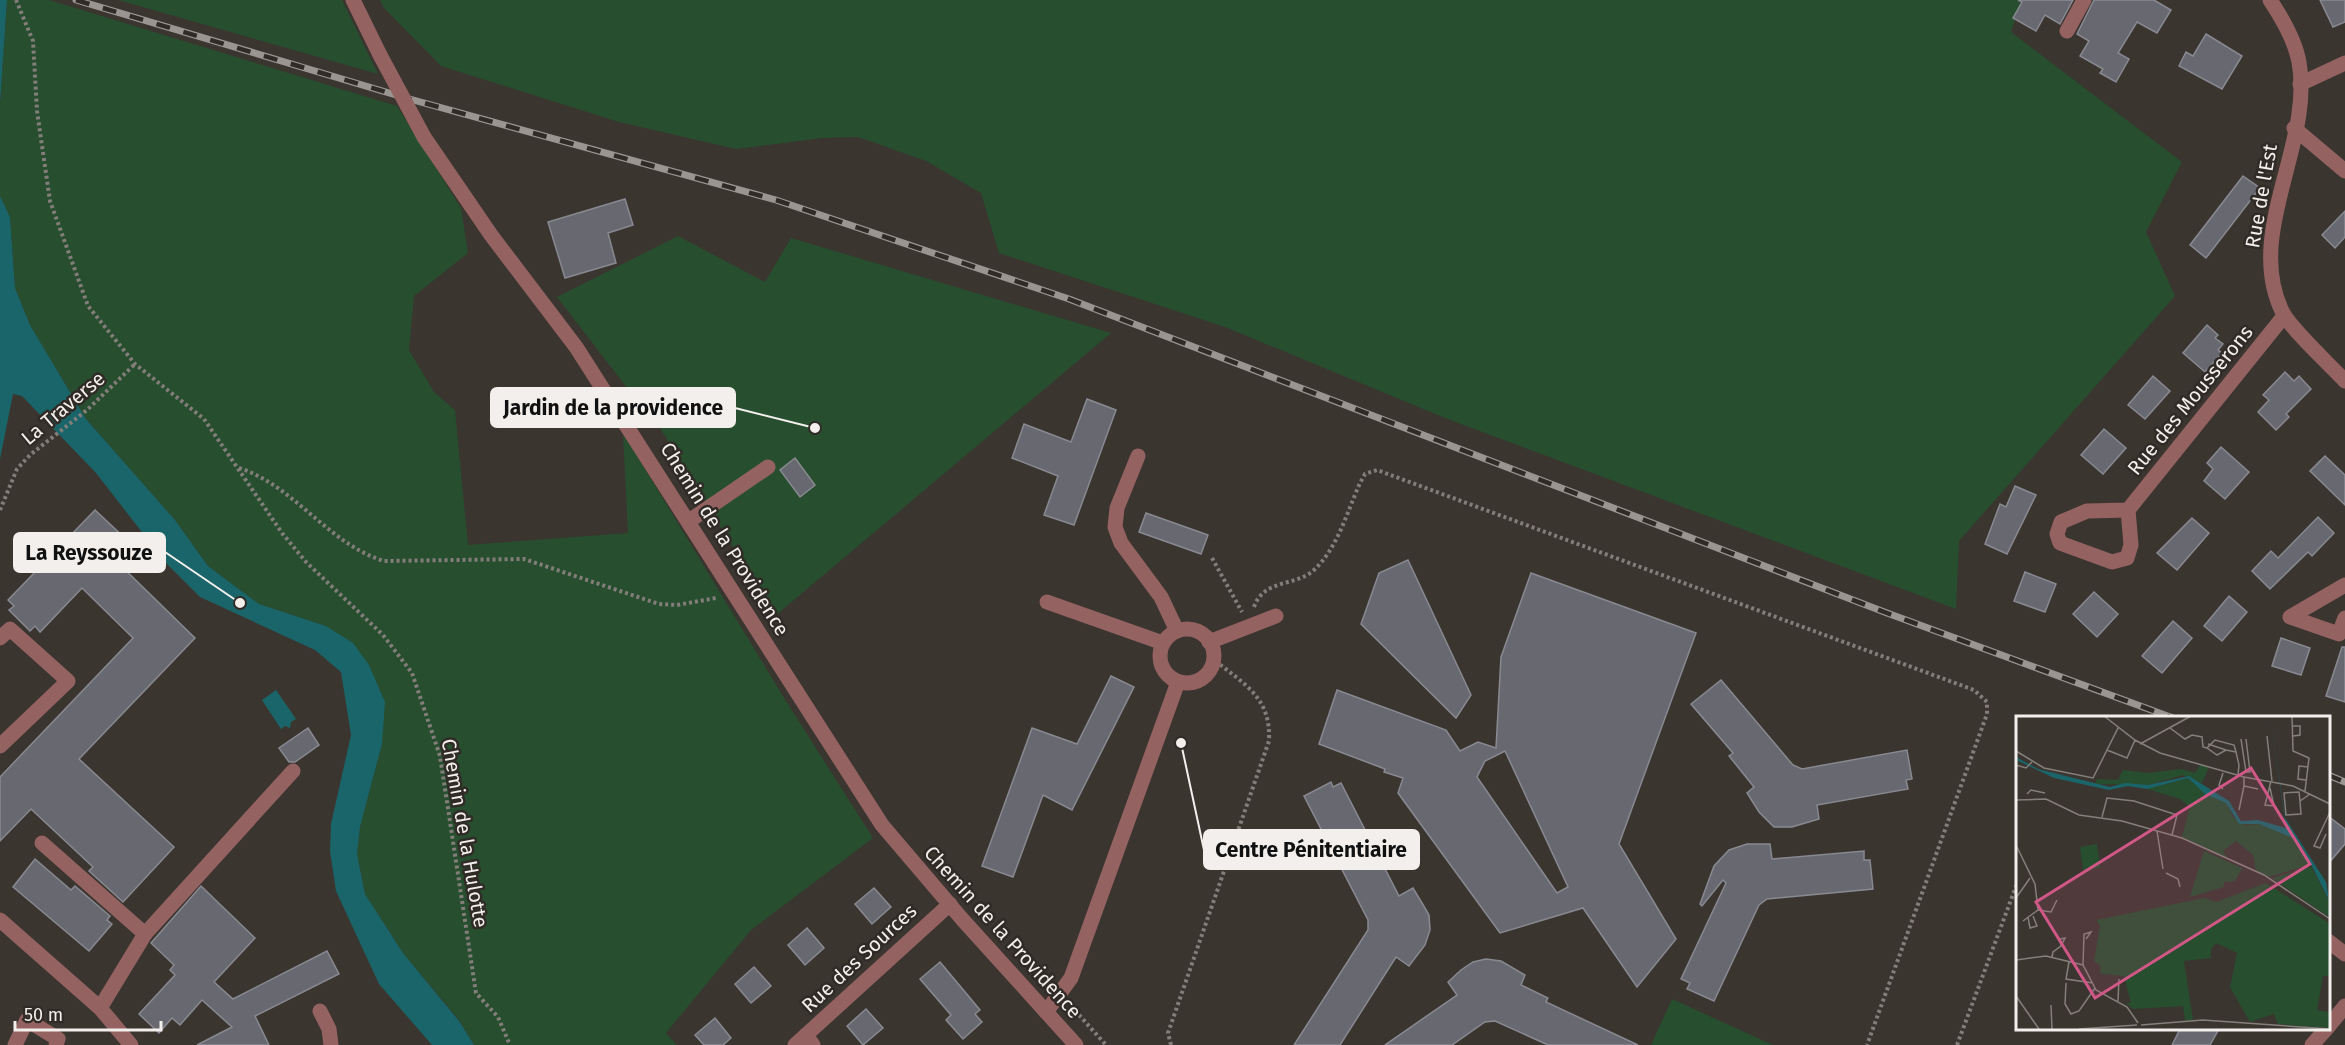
<svg xmlns="http://www.w3.org/2000/svg" width="2345" height="1045" font-family="'Fira Sans',sans-serif">
<style>
.green{fill:#274e2e}
.water{fill:#1a6569}
.building{fill:#686970;stroke:#888991;stroke-width:1.5;fill-rule:evenodd}
.lines{fill:none;stroke-linecap:round;stroke-linejoin:round}
.path{stroke:#837e7a;stroke-width:4;stroke-dasharray:3 3;stroke-linecap:butt}
.minor{stroke:#956262;stroke-width:15}
.rail-casing{stroke:#9a9591;stroke-width:7}
.rail{stroke:#302b26;stroke-width:4.5;stroke-dasharray:14;stroke-linecap:butt}
.minor-bridge{stroke:#956262;stroke-width:15}
.labels{text-anchor:middle;stroke-width:5;stroke-linejoin:round;paint-order:stroke}
.street-label{font-size:20px;fill:#f3efec;stroke:#302b26}
.inset-road{fill:none;stroke:#857f7b;stroke-width:1.5}
.view{fill:#d15886;fill-opacity:0.15;stroke:#d15886;stroke-width:3}
.inset-edge{fill:none;stroke:#f3efec;stroke-width:3}
.leader{fill:none;stroke:#f3efec;stroke-width:2}
.callout-dot{fill:#f3efec;stroke:#302b26;stroke-width:2}
.callout{fill:#f3efec;stroke:#f3efec;stroke-width:2}
.callout-label{font-size:21px;text-anchor:middle;font-weight:bold;fill:#111}
</style>
<rect width="100%" height="100%" fill="#3b3530"/>
<!-- green -->
<g class="green">
<path d="M7,0H49L397,106L461,208L468,253L414,296L409,350L434,392L455,410L468,545L628,533L623,433L786,701L873,838L751,930L666,1033L677,1045H474L460,1021L403,953L365,894L357,854L360,827L382,744L326,626L259,604L208,566L175,520L86,419L30,325L15,288L10,217L0,196V104Z"/>
<path d="M118,0H342L378,74Z"/>
<path d="M380,0H2022L2011,32L2182,162L2146,232L2175,296L1959,541L1956,609L1445,418L1225,327L999,253L981,193L926,161L858,137L823,138L736,149L619,122L441,66L384,8Z"/>
<path d="M678,236L765,282L791,238L1111,333L775,616L638,392L631,393L557,297Z"/>
<path d="M1672,999L1773,1045H1651Z"/>
</g>
<!-- water -->
<g class="water">
<path d="M0,0H7L0,104Z"/>
<path d="M0,196L10,217L15,288L30,325L86,419L175,520L208,566L259,604L326,626L353,643L369,665L385,702L382,744L360,827L357,854L365,894L403,953L460,1022L474,1045H432L379,984L336,891L330,851L331,824L351,735L341,672L315,650L200,597L166,563L96,473L22,396L13,394L0,459Z"/>
<path d="M276,690L296,719L291,722L290,728L285,726L281,729L262,700Z"/>
</g>
<!-- building -->
<g class="building">
<path d="M2018,0H2073L2060,24L2045,15L2036,31L2013,18L2022,2Z"/>
<path d="M2094,0H2154L2171,10L2157,33L2137,22L2118,53L2129,59L2116,82L2100,73L2103,69L2080,56L2089,41L2077,34Z"/>
<path d="M2320,0H2345V22L2333,27Z"/>
<path d="M2206,34L2242,56L2222,89L2179,66L2186,52L2193,56Z"/>
<path d="M2243,176L2260,188L2206,258L2190,245Z"/>
<path d="M625,199L633,225L608,233L616,263L565,278L548,222Z"/>
<path d="M2345,211V237L2335,248L2322,235Z"/>
<path d="M2207,325L2218,335L2215,338L2223,344L2218,350L2222,353L2205,372L2183,353Z"/>
<path d="M2285,372L2294,381L2299,376L2311,389L2286,414L2289,417L2276,430L2258,412L2269,400L2263,395Z"/>
<path d="M2153,376L2170,391L2145,419L2128,405Z"/>
<path d="M1087,399L1116,410L1074,525L1044,515L1058,476L1012,458L1024,424L1071,442Z"/>
<path d="M2104,429L2126,448L2103,474L2081,455Z"/>
<path d="M2221,447L2249,472L2225,499L2204,481L2213,469L2207,463Z"/>
<path d="M2325,456L2345,475V505L2310,471Z"/>
<path d="M795,458L815,485L800,497L780,470Z"/>
<path d="M2015,486L2036,495L2007,554L1985,544L2000,504L2006,507Z"/>
<path d="M95,510L128,541L112,557L195,638L79,759L174,847L123,902L89,871L93,867L31,809L0,841V777L133,638L82,588L40,632L35,626L30,631L9,610L14,606L8,600Z"/>
<path d="M1146,513L1208,535L1201,554L1139,532Z"/>
<path d="M2318,517L2334,533L2312,556L2308,552L2270,589L2252,571L2271,551L2278,558Z"/>
<path d="M2192,518L2209,533L2177,570L2157,553Z"/>
<path d="M1408,560L1471,695L1456,718L1361,624L1379,573Z"/>
<path d="M2025,572L2056,584L2045,612L2014,601Z"/>
<path d="M1531,573L1696,633L1619,844L1676,939L1637,987L1583,908L1500,933L1398,793L1403,778L1384,772L1385,769L1319,744L1337,690L1446,730L1460,751L1478,742L1496,748L1501,657ZM1505,751L1568,887L1557,893L1477,777L1485,761Z"/>
<path d="M2094,592L2118,614L2097,637L2073,614Z"/>
<path d="M2229,596L2247,612L2222,641L2204,626Z"/>
<path d="M2173,621L2192,638L2162,673L2142,656Z"/>
<path d="M2281,638L2310,648L2301,675L2272,666Z"/>
<path d="M2342,647H2345V702L2326,696Z"/>
<path d="M1111,676L1134,687L1072,810L1043,795L1013,877L982,866L1032,728L1077,744Z"/>
<path d="M1721,680L1793,765L1802,769L1907,750L1912,779L1906,780L1908,789L1817,805L1819,819L1792,827H1774L1759,812L1747,793L1754,787L1729,756L1733,753L1691,704Z"/>
<path d="M308,728L319,745L295,762H289L279,748Z"/>
<path d="M1331,782L1333,787L1341,783L1399,896L1413,888L1422,903L1429,915L1430,930L1425,945L1409,966L1396,957L1340,1045H1294L1368,930V920L1304,796Z"/>
<path d="M2328,816L2345,829V844L2328,864Z"/>
<path d="M1747,844H1770L1772,859L1864,851V860H1870L1873,889L1767,899L1759,905L1714,1001L1687,989L1690,983L1681,979L1726,883L1723,880L1702,906L1700,904L1714,866L1729,850Z"/>
<path d="M35,859L71,890L75,886L110,916L107,920L112,924L89,951L13,887Z"/>
<path d="M201,886L255,938L214,982L233,999L327,951L339,974L255,1016L269,1045H197L232,1027L202,1000L180,1025L172,1018L159,1033L139,1014L175,975L170,970L174,965L151,943Z"/>
<path d="M874,888L891,907L872,924L855,904Z"/>
<path d="M807,928L824,948L805,965L788,945Z"/>
<path d="M1486,959L1501,961L1525,975L1521,985L1548,998L1546,1002L1638,1045H1548L1495,1021L1485,1022L1452,1045H1385L1457,995L1448,982L1461,970L1473,962Z"/>
<path d="M940,962L980,1010L975,1014L982,1022L963,1039L946,1020L951,1015L920,979Z"/>
<path d="M754,967L771,986L751,1003L735,984Z"/>
<path d="M866,1009L883,1028L863,1045L847,1026Z"/>
<path d="M715,1018L731,1038L723,1045H704L695,1035Z"/>
<path d="M2180,1029H2219L2210,1045H2172Z"/>
</g>
<g class="lines">
<!-- path -->
<g class="path">
<path d="M16,0L33,41L37,111L50,201L88,306L135,364L204,419L282,533L306,562L383,635L412,673L440,756L476,993L498,1017L510,1045"/>
<path d="M239,468C295,486 328,544 384,561L524,559L659,604L677,605L716,598"/>
<path d="M0,510L17,469L30,455L87,410L135,364"/>
<path d="M1212,558L1242,612"/>
<path d="M1254,607C1264,578 1297,587 1315,569C1338,547 1347,512 1360,483L1365,474L1377,470L1974,690L1987,702V714L1867,1045"/>
<path d="M2078,718L2080,713"/>
<path d="M1034,971L1049,983"/>
<path d="M1071,1006L1106,1045"/>
<path d="M1171,1045L1168,1033L1269,741C1271,697 1245,685 1213,659"/>
<path d="M1957,1045L2018,881"/>
</g>
<!-- minor -->
<g class="minor">
<path d="M353,0L380,55"/>
<path d="M2270,0C2282,18 2295,40 2299,62C2314,144 2243,234 2283,313C2292,330 2330,365 2345,381"/>
<path d="M2067,31L2084,0"/>
<path d="M2300,84L2345,63"/>
<path d="M2294,128L2345,171"/>
<path d="M424,137L491,235L576,347L882,825L962,919L1076,1045"/>
<path d="M1138,456L1117,508L1115,527L1121,543L1161,597L1177,631"/>
<path d="M2128,510L2087,511L2061,522L2057,534L2060,543L2112,562L2127,558L2131,545L2128,510L2284,316"/>
<path d="M689,521L768,467"/>
<path d="M2345,585L2290,617L2339,634L2345,618"/>
<path d="M1047,602L1163,643"/>
<circle cx="1187" cy="656" r="27"/>
<path d="M0,638L10,629L68,681L0,746"/>
<path d="M1209,642L1276,616"/>
<path d="M42,843L145,934L100,1008"/>
<path d="M0,920L100,1008L131,1045"/>
<path d="M145,934L293,771"/>
<path d="M2328,941L2345,954"/>
<path d="M320,1011L329,1029L331,1045"/>
<path d="M1046,1012L1071,978L1178,682"/>
<path d="M2328,1027L2345,1006"/>
<path d="M15,1045L27,1020L58,1039L56,1045"/>
<path d="M795,1045L806,1035"/>
<path d="M813,1045L806,1035L950,904"/>
<path d="M2312,1045L2327,1028"/>
</g>
<defs>
<g id="rail">
<path d="M76,0L406,98L776,200L1069,299L1887,613L2173,718"/>
<path d="M2328,775L2345,782"/>
</g>
</defs>
<!-- rail casing -->
<use href="#rail" class="rail-casing"/>
<!-- rail -->
<use href="#rail" class="rail"/>
<!-- minor-bridge -->
<path class="minor-bridge" d="M380,55L424,137"/>
</g>
<g class="labels">
<!-- street labels -->
<g class="street-label">
<text transform="translate(2261 196) rotate(-80)" y="7">Rue de l'Est</text>
<text transform="translate(2190 400) rotate(-51)" y="7">Rue des Mousserons</text>
<text transform="translate(63 408) rotate(-40)" y="7">La Traverse</text>
<text transform="translate(725 539) rotate(58)" y="7">Chemin de la Providence</text>
<text transform="translate(465 833) rotate(80)" y="7">Chemin de la Hulotte</text>
<text transform="translate(1003 932) rotate(48)" y="7">Chemin de la Providence</text>
<text transform="translate(859 958) rotate(-43)" y="7">Rue des Sources</text>
</g>
</g>
<!-- overview -->
<g transform="translate(2016 716)">
<rect width="314" height="314" fill="#3b3530"/>
<path d="M185,48L193,51L186,67L167,59L132,69L79,68L81,63L102,64L107,54L131,57L166,53L179,57ZM172,62L187,76L210,86L217,101L229,109L243,108L273,119L287,133L294,149L252,161L240,155L237,139L220,125L207,135L213,144L166,121L174,91L164,83L131,73ZM81,128L84,152L67,154L64,131ZM188,135L226,152L219,165L208,166V171L174,181ZM295,151L313,184V201L256,162ZM250,167L313,207V260H307L301,294L313,296V312L262,308L258,298L234,306L214,271L221,237L200,227L195,233V242L168,245L177,304H169L167,290L117,293L110,287H115L108,260L85,258L84,249L78,245L84,210L80,204L188,182L200,186Z" fill="#274e2e"/>
<path d="M254,0L269,102L310,166L313,184L287,133L277,122L243,108H223L210,87L189,78L172,62L131,73L112,70L93,74L38,62L0,44V41L22,53L94,71L109,67L132,69L173,60L213,85L225,105L242,104L270,112Z" fill="#1a6569"/>
<path class="inset-road" d="M88,0L119,24L144,37L228,61L277,70L314,88M276,0L277,35L293,42L289,75M277,10H284V19L277,20M154,12L169,23L176,19L186,21L187,31L191,32M251,20L256,65M225,23L230,56H234L230,23M124,28L175,0M192,28L210,34M91,34L111,42L119,24M0,35L28,52L77,62L102,12M220,36L210,34L201,39L191,32L199,24L218,29L220,36L223,49L222,59M0,49L10,52L16,46M207,57L203,69L207,73M228,61V70L242,73M290,64L282,63L283,50L292,51M254,72L258,90L249,89L255,65M11,78L15,74L29,77M0,84L30,83L63,99L106,105L166,122L248,159L314,203M284,85L285,98L270,99L268,77L283,76L284,85L294,78M223,94L228,70M86,101L91,82L118,85L161,99L156,119M141,115L147,153M310,118L304,132L298,130L314,96M0,129L19,168L22,194L35,196L41,184M150,157L162,163L164,171M0,182L14,162M12,201L14,212L21,210L17,200M7,205L22,194M36,241L37,236L45,230L49,222L44,223L45,230M0,244L30,240L67,249L80,274L111,291L122,307M53,246L50,263L77,267M67,249L68,218L75,216L70,223M50,267L49,288L55,298L63,295L79,272M0,280L23,313M102,285L103,263M35,289L36,313M125,309L187,304L314,313M63,313L121,309"/>
<path class="view" d="M235,52L294,148L79,282L20,186Z"/>
<rect width="314" height="314" class="inset-edge"/>
</g>
<!-- callouts -->
<path class="leader" d="M815 428L735 408M240 603L165 552M1181 743L1204 850"/>
<g class="callout-dot">
<circle cx="815" cy="428" r="6"/>
<circle cx="240" cy="603" r="6"/>
<circle cx="1181" cy="743" r="6"/>
</g>
<g class="callout">
<rect x="491" y="388" width="244" height="39" rx="6"/>
<rect x="14" y="533" width="151" height="39" rx="6"/>
<rect x="1204" y="830" width="215" height="39" rx="6"/>
</g>
<g class="callout-label">
<text x="613" y="415">Jardin de la providence</text>
<text x="89" y="560">La Reyssouze</text>
<text x="1311" y="857">Centre Pénitentiaire</text>
</g>
<!-- scale -->
<path d="M15 1021v9h146v-9" fill="none" stroke="#f3efec" stroke-width="3"/>
<text x="24" y="1021" font-size="18" fill="#f3efec" stroke="#302b26" stroke-width="4.5" paint-order="stroke">50 m</text>
</svg>
